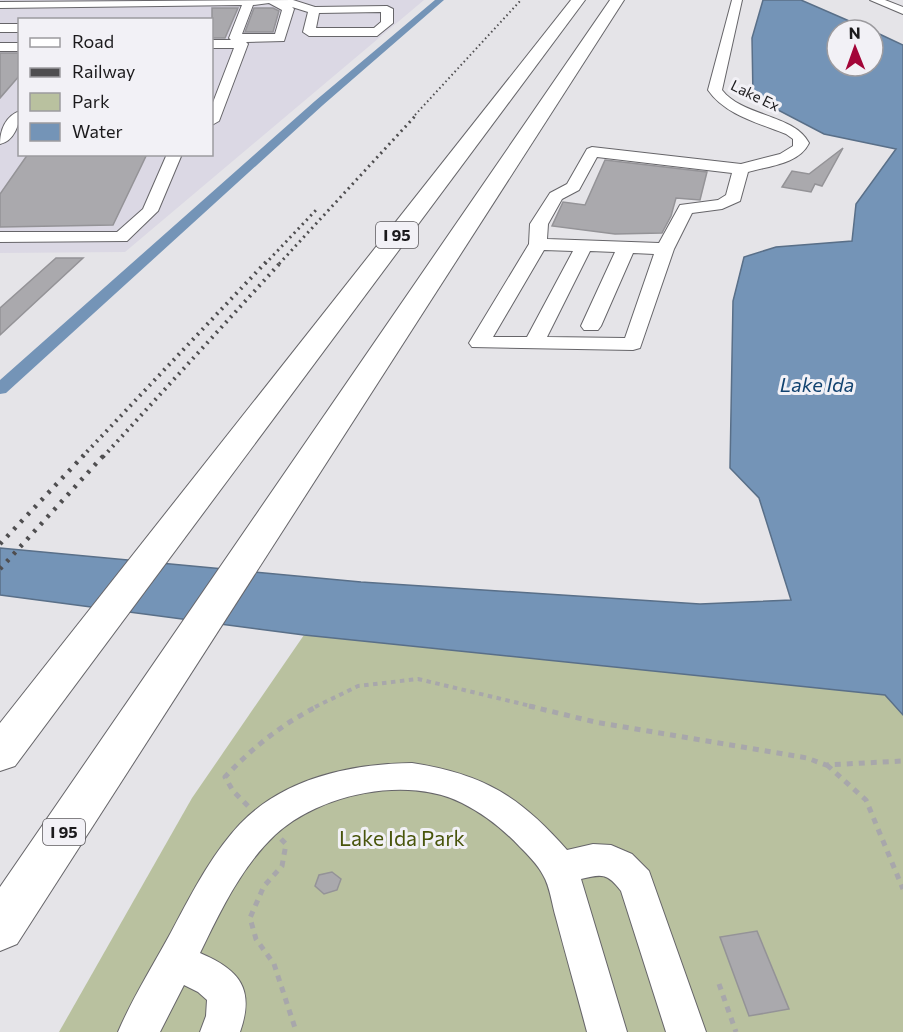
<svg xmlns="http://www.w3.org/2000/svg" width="903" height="1032" font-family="Commissioner,sans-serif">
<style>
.built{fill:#dbd8e4;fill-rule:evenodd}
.green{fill:#b9c19f}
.water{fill:#7494b7;stroke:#596f88;stroke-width:1.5}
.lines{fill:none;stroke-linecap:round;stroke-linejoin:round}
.canal{fill:#7494b7;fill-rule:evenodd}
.building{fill:#aaa9ad;stroke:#949397;stroke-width:1.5}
.minor-casing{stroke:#666569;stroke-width:2}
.highway-casing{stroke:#666569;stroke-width:2}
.path-far1{stroke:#a8a7ab;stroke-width:4;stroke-dasharray:4.5 4.5;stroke-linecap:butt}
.path{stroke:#a8a7ab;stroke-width:5;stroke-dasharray:6 6;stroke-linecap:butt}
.minor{fill:#fff;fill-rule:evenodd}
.highway{fill:#fff;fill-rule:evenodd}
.rail-far3{stroke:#4f4e50;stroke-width:2;stroke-dasharray:1.5 3;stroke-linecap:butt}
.rail-far2{stroke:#4f4e50;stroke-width:3;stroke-dasharray:2 4;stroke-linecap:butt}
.rail-far1{stroke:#4f4e50;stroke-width:4;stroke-dasharray:2 5;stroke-linecap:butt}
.rail{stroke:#4f4e50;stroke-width:4.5;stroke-dasharray:3 7;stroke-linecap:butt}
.labels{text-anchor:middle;stroke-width:6;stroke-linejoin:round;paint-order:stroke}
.far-street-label{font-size:15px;fill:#1b1a1c;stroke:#f2f1f6}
.shield{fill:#f2f1f6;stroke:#5c5a5d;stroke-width:1.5}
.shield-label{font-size:16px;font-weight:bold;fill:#1b1a1c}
.water-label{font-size:20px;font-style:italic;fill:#124370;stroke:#f2f1f6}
.near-park-label{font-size:21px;fill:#49550c;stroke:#f2f1f6}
</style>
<rect width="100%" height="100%" fill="#e5e4e8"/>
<!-- built -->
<path class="built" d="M0,0H424L125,252L0,253ZM20,20H212V154H20Z"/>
<!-- green -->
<path class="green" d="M304,635L886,695L903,715V1032H59L192,798Z"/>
<!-- water -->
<path class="water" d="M763,0H801L870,30H837V66H873V31L903,45V715L885,695L304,635L0,595V548L361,582L700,604L791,600L759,498L730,468L733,301L744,257L776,247L852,241L856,204L896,149L824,134L753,97L752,38Z"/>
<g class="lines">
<!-- canal -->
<path class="canal" d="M435,0H444L323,105L6,393L0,394V380L315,101Z"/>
</g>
<!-- building -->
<g class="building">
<path d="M212,8H238L225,38H212Z"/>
<path d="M254,8H273L279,11L273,32H245Z"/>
<path d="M0,53H20V75L0,98Z"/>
<path d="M843,148L822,186L815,184L811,192L782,187L792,171L809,174Z"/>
<path d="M28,154H147L113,225L0,227V194Z"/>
<path d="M605,160L707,172L700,200L676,198L671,216L662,233L615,234L552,226L563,202L585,205Z"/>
<path d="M56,258H83L0,335V308Z"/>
<path d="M332,872L341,879L337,890L324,894L315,886L319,875Z"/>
<path d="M757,931L789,1009L749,1016L720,937Z"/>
</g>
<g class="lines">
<defs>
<g id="minor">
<path d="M293,0L315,7L387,6L393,9V23L377,36H309L303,32L308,12L292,7L294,9L284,41L246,42L248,44L219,121L212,125V105L234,48H212V40H231L229,38L242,5L0,8V2ZM269,3L282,10L275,34H242L253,5ZM381,12V22L374,28H316L319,13Z"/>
<path d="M732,0H742L722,90C743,117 794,114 809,143C799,164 769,166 748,172L740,201L722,209L692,213L674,249L640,348L633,350L472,347L469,343L529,244L530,224L550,193L567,184L587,149L592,147L741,164L780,154L793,146V139L786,134C759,123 725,115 708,90ZM597,157L732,173L726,195L718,200L680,205L659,243L547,239L548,224L562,199L579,190ZM544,250L573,251L527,337H493ZM590,251L615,252L581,326L584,330H598L601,326L633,253L654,254L625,338L547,337Z"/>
<path d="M870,0H885L903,7V14Z"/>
<rect x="0" y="24" width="20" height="8"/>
<rect x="0" y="43" width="20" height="8"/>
<path d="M20,111C20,124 14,141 0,144C0,131 5,116 20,111Z"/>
<path d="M167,154H182L158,211L127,241L0,242V232H117L143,209Z"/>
<path d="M412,763C483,774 520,796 567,850L593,844L611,845L632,854L649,871L706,1032H666L621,891C607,873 602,874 581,879L627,1032H587C577,994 566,956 556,918C552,905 550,886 543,875C538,865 528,855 520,847C503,829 484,814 462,803C407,775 319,794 275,835C241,867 220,912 200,953C240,970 255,989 240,1032H200L206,1016L207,1000L198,992L184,985L160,1032H118C132,999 152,967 169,936C190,897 210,856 240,824C284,778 351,764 412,763Z"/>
</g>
<g id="highway">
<path d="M571,0H585L15,766L0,771V723Z"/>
<path d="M610,0H624L17,944L0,951V887Z"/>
</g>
</defs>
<!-- minor casing -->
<use href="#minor" class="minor-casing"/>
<!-- highway casing -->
<use href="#highway" class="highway-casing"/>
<!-- path-far1 -->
<path class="path-far1" d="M315,707L358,686L418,679L535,707"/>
<!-- path -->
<g class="path">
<path d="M529,706L595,722L807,758L826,765L903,761"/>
<path d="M827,765L866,800L903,889"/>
<path d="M248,806L233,791L225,777C252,748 282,724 318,706"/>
<path d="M281,839L286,844L282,866L264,886L250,918L256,939L274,964L295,1028L294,1032"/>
<path d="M719,984L736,1032"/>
</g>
<!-- minor -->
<use href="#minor" class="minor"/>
<!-- highway -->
<use href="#highway" class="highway"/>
<!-- rail-far3 -->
<path class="rail-far3" d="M415,115L521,0"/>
<!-- rail-far2 -->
<g class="rail-far2">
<path d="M265,264L317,209"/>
<path d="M279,264L417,114"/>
</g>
<!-- rail-far1 -->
<g class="rail-far1">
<path d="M82,457L266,262"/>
<path d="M103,457L281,262"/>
</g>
<!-- rail -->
<g class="rail">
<path d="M0,544L84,455"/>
<path d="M0,569L104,455"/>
</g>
</g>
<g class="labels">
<!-- far-street labels -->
<g class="far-street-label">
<text transform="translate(755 96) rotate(26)" y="5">Lake Ex</text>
</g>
<!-- shield labels -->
<g class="shield">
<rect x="376" y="222" width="42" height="26" rx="4.5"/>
<rect x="43" y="819" width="42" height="26" rx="4.5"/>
</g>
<g class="shield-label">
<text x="397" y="241">I 95</text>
<text x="64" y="838">I 95</text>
</g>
<!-- water labels -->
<g class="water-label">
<text x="817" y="392">Lake Ida</text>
</g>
<!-- near-park labels -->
<g class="near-park-label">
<text x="402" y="846">Lake Ida Park</text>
</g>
</g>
<!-- legend -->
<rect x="18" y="18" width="195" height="138" fill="#f2f1f6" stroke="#9c9b9f" stroke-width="1.5"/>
<rect x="30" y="38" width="30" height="9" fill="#ffffff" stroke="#9c9b9f" stroke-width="1.5"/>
<text x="72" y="48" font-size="18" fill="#1b1a1c">Road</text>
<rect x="30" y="68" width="30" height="9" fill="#4f4e50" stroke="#9c9b9f" stroke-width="1.5"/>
<text x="72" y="78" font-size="18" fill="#1b1a1c">Railway</text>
<rect x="30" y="93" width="30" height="18" fill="#b9c19f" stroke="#9c9b9f" stroke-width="1.5"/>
<text x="72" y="108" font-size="18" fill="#1b1a1c">Park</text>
<rect x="30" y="123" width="30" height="18" fill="#7494b7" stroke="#9c9b9f" stroke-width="1.5"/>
<text x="72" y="138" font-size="18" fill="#1b1a1c">Water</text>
<!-- north arrow -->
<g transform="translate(855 48) rotate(359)"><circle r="28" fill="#f2f1f6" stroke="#9c9b9f" stroke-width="1.5"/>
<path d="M0-4.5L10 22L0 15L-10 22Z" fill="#a30538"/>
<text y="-9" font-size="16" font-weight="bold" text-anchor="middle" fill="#1b1a1c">N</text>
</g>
</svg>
